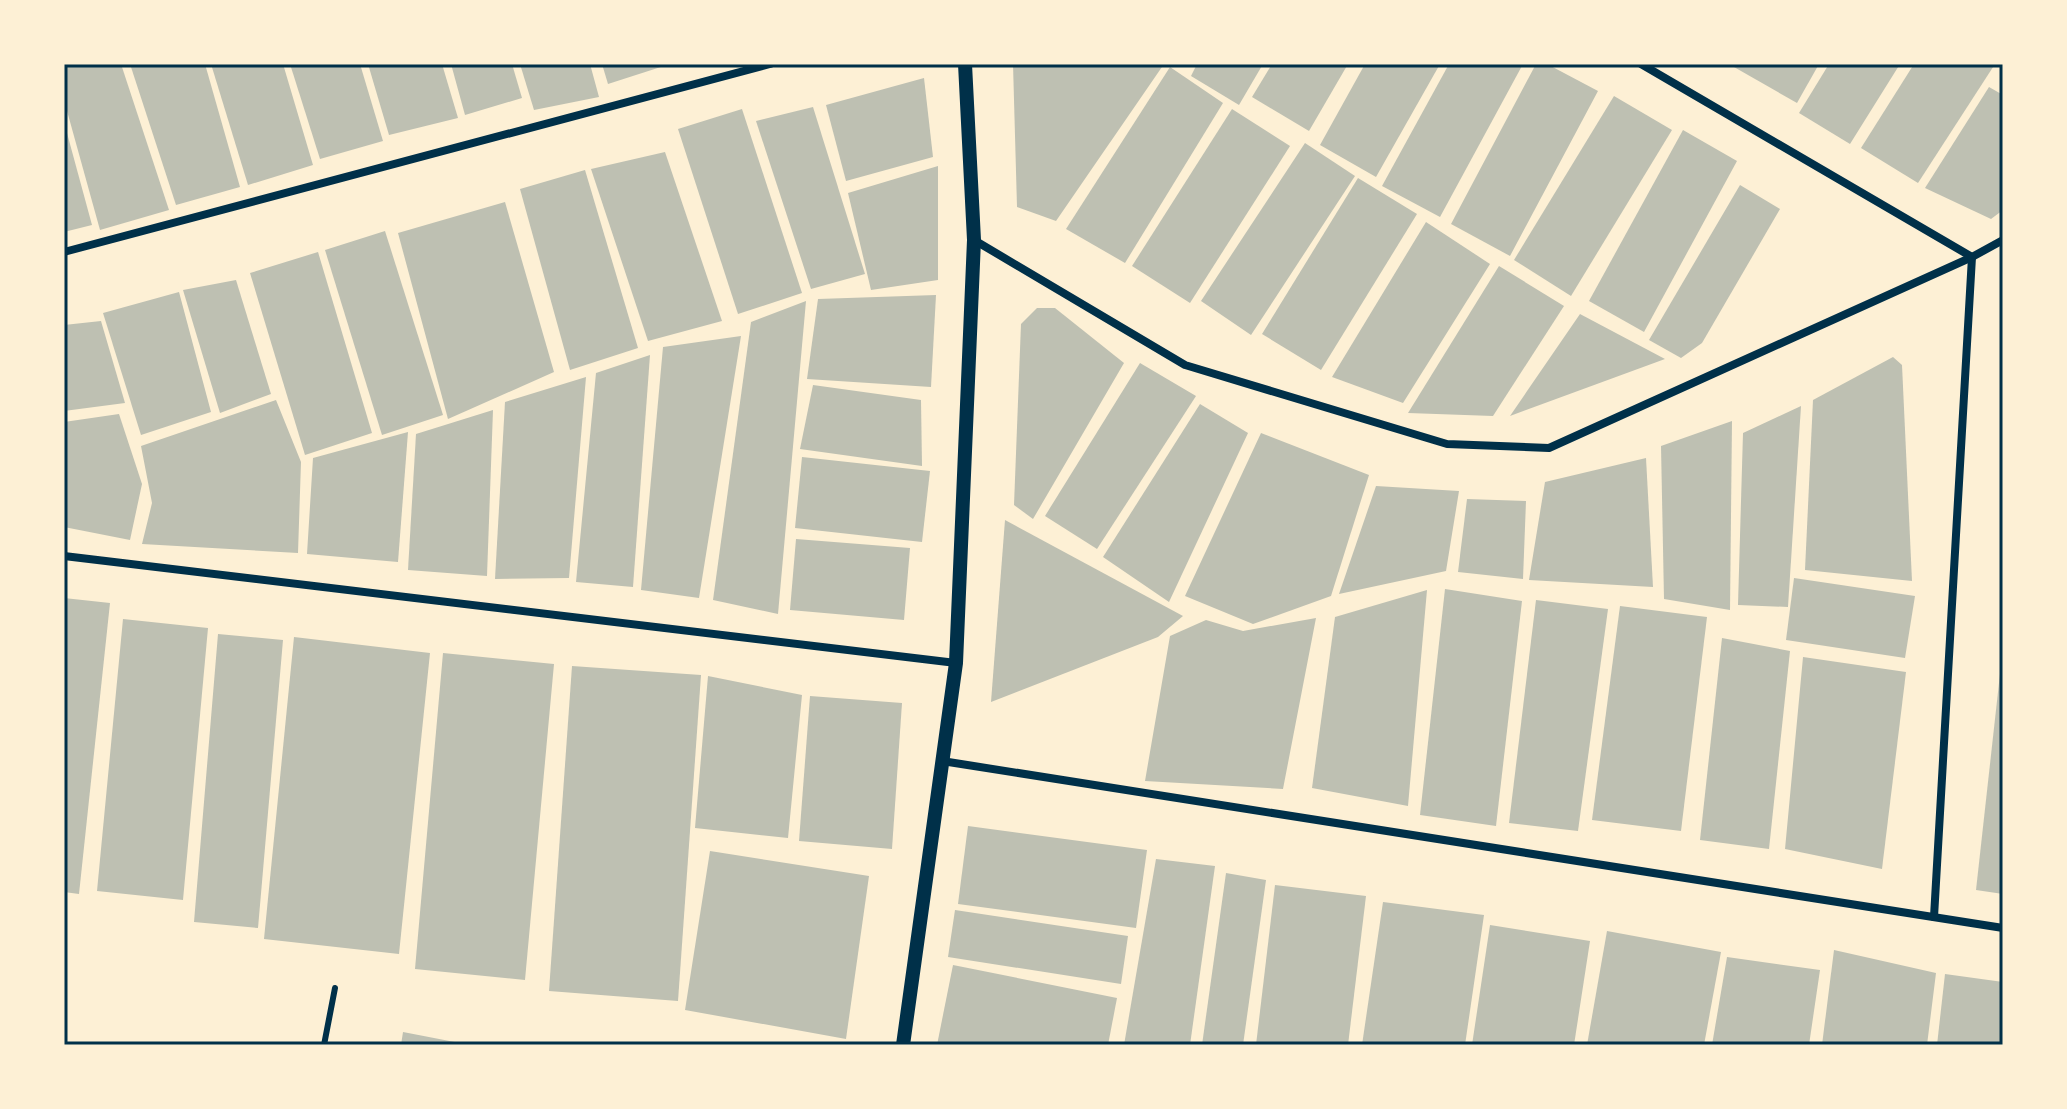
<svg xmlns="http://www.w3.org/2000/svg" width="2067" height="1109" font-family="'Alegreya Sans',sans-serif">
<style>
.building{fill:#bec0b2}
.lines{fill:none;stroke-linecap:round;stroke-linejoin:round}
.service{stroke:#003049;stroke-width:6}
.minor{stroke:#003049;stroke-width:8}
.tertiary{stroke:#003049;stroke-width:14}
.neatline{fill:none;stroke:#003049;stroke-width:3}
</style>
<rect width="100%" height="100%" fill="#fdf0d5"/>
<!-- building -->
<g class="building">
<path d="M64,64H121L169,210L100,230L64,100Z"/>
<path d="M130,64H205L240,187L176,205Z"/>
<path d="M211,64H283L313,165L248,185Z"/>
<path d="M290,64H360L383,141L320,159Z"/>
<path d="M368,64H442L458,118L389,135Z"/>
<path d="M451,64H512L522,98L465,115Z"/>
<path d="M520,64H590L599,97L534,110Z"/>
<path d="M602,64H667V65L608,84Z"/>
<path d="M1013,64H1164L1056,221L1017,207Z"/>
<path d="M1197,64H1263L1239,105L1191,76Z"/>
<path d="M1272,64H1348L1309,131L1252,97Z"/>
<path d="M1365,64H1440L1376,177L1320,145Z"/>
<path d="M1449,64H1523L1440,217L1382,186Z"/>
<path d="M1536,64H1547L1598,91L1510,256L1451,224Z"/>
<path d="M1735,64H1819L1797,103L1734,67Z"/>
<path d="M1829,64H1900L1850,144L1799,113Z"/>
<path d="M1914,64H1995L1918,183L1861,148Z"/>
<path d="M1170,67L1223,103L1125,263L1066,229Z"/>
<path d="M924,78L933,157L846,181L826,105Z"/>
<path d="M1989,87L2003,95V210L1991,219L1925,188Z"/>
<path d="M1614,96L1672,130L1571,296L1514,260Z"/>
<path d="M813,107L865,274L811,289L756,121Z"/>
<path d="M742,109L802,293L738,314L678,129Z"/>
<path d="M1232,109L1290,146L1190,303L1132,266Z"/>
<path d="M64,122L92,225L64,232Z"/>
<path d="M1683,130L1737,161L1644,332L1589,301Z"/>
<path d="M1305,143L1355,176L1251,335L1201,301Z"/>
<path d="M665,152L722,321L648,341L591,169Z"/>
<path d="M938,166V280L871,290L848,193Z"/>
<path d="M585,170L638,348L570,370L520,189Z"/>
<path d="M1358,178L1417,214L1321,370L1262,334Z"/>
<path d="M1740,185L1780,209L1702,343L1681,358L1649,340Z"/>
<path d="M505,202L554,372L448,419L398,233Z"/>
<path d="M1426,222L1490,264L1403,403L1332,377Z"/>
<path d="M385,231L443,415L382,435L325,250Z"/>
<path d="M318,252L372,433L305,455L250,273Z"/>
<path d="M1499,266L1564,306L1493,416L1408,413Z"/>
<path d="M236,280L271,394L220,413L183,290Z"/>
<path d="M179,292L211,412L141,435L103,313Z"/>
<path d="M936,295L931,387L807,379L818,299Z"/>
<path d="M806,301L778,614L713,600L751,322Z"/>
<path d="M1037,308H1055L1124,363L1033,519L1014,505L1021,324Z"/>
<path d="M1580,314L1665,359L1510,416Z"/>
<path d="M101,321L125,403L64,411V325Z"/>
<path d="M741,336L699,598L641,590L663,347Z"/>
<path d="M650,355L633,587L576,582L596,373Z"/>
<path d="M1893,357L1902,365L1912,581L1805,570L1813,400Z"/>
<path d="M1140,363L1196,396L1097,549L1045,516Z"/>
<path d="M586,377L569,578L495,579L505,402Z"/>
<path d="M813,385L921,400L922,466L800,449Z"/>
<path d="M276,400L301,462L298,553L142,544L152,503L141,446Z"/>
<path d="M1200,404L1248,433L1169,602L1103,557Z"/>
<path d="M1801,406L1788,607L1738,605L1743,433Z"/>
<path d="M493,410L487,576L408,570L416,434Z"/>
<path d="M119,414L142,484L130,540L64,527V422Z"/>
<path d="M1732,421L1730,610L1664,599L1661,446Z"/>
<path d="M408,432L398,562L307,554L313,458Z"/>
<path d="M1261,433L1369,475L1331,596L1253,624L1185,596Z"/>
<path d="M802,457L930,471L922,542L795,528Z"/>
<path d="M1646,458L1653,587L1529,580L1545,482Z"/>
<path d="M1376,486L1459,491L1446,571L1339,594Z"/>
<path d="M1467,499L1526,501L1523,579L1458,572Z"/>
<path d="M1005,520L1183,616L1158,637L991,702Z"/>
<path d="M796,539L910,548L904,620L790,610Z"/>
<path d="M1794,578L1915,596L1905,658L1786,640Z"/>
<path d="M1445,589L1522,601L1496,826L1420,815Z"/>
<path d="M1427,590L1408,806L1312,788L1335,617Z"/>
<path d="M64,598L110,603L79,894L64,892Z"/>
<path d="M1536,600L1608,609L1578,831L1509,823Z"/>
<path d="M1620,606L1707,617L1681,831L1592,820Z"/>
<path d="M1316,618L1283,789L1145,781L1170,636L1206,620L1243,631Z"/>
<path d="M123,619L208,628L183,900L97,891Z"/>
<path d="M218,634L283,640L258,928L194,922Z"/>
<path d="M294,637L430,653L399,954L264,939Z"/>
<path d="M1722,638L1790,651L1769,849L1700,840Z"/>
<path d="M443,653L554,664L525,980L415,969Z"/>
<path d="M1803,657L1906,672L1882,869L1785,849Z"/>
<path d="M2001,665H2003V894L1976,890Z"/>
<path d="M572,666L701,675L678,1001L549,991Z"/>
<path d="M708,676L802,695L788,838L695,828Z"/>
<path d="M810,696L902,703L892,849L799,841Z"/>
<path d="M968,826L1147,850L1136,928L958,904Z"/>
<path d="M710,851L869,876L846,1039L685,1010Z"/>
<path d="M1156,859L1215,866L1190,1045H1124Z"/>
<path d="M1226,873L1266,880L1243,1045H1202Z"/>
<path d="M1275,885L1366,896L1348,1045H1256Z"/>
<path d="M1383,902L1484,915L1465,1045H1362Z"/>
<path d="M955,910L1128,936L1121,984L948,957Z"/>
<path d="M1490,925L1590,941L1574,1045H1472Z"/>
<path d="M1607,931L1721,952L1704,1045H1587Z"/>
<path d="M1834,950L1936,973L1927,1045H1822Z"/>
<path d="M1727,957L1820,970L1809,1045H1712Z"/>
<path d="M953,965L1117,998L1108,1045H937Z"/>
<path d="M1945,974L2003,982V1045H1937Z"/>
<path d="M403,1032L465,1044L464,1045H401Z"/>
</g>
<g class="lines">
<!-- service -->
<path class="service" d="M324,1045L335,988"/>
<!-- minor -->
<g class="minor">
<path d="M1641,64L1972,257"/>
<path d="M974,240L1185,365L1447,444L1549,448L1972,257L2003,240"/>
<path d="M64,252L770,64"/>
<path d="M64,556L956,663"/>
<path d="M942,761L2003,928"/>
<path d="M1934,917L1972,257"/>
</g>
<!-- tertiary -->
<path class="tertiary" d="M903,1045L956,663L974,240L965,64"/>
</g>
<!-- border -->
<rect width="2067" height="1109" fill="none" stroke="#fdf0d5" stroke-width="132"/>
<rect x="66" y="66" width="1935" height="977" class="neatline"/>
</svg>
